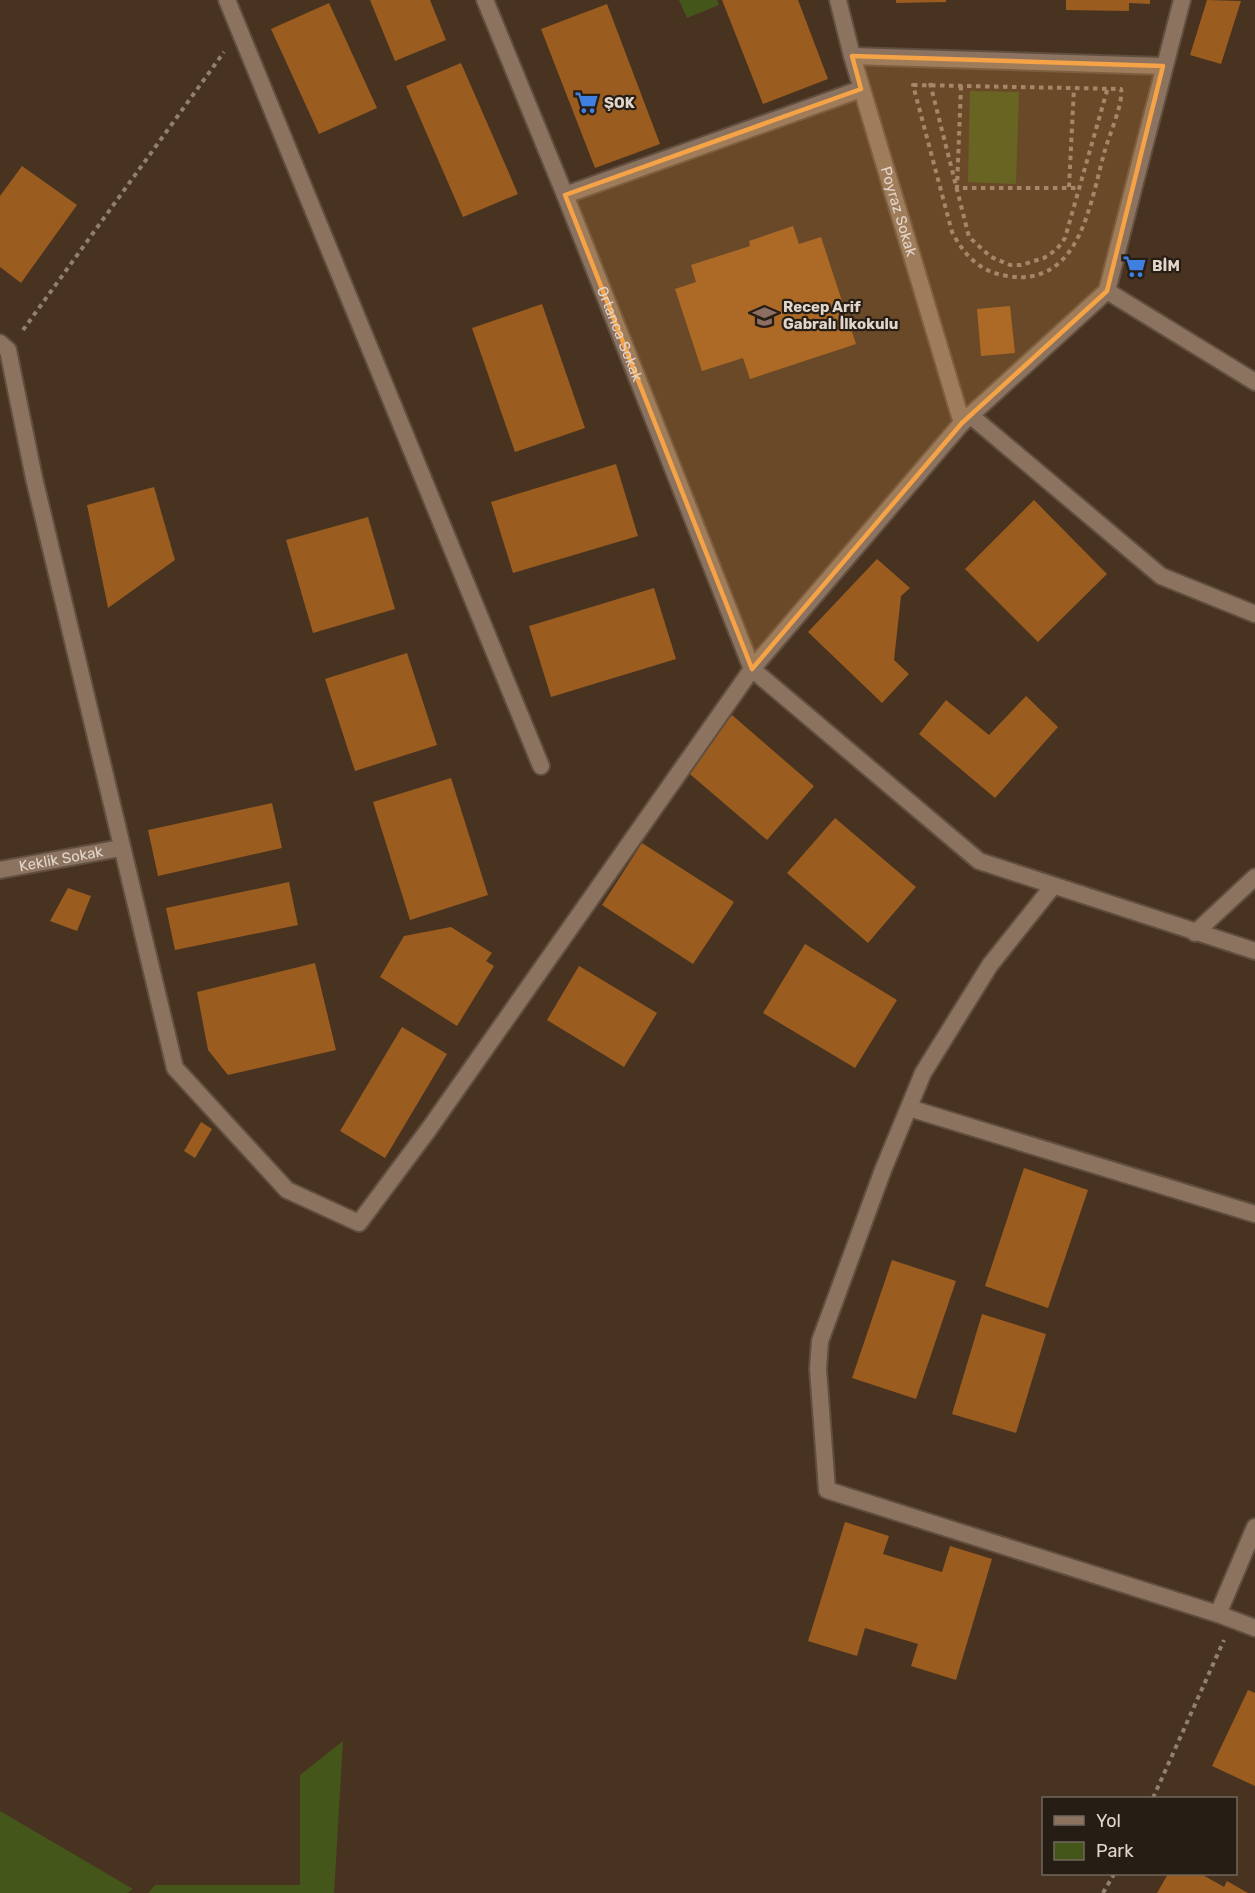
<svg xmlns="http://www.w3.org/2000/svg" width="1255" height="1893" font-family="Rubik,sans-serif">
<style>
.green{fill:#45561b}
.building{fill:#9b5c1f}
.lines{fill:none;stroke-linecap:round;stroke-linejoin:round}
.minor-casing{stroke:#604e3f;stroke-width:20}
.path{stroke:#918071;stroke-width:4;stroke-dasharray:4.5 4.5;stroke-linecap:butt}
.minor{stroke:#8b7360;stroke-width:16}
.marked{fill:#f5a346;fill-opacity:0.2;stroke:#f5a346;stroke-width:4.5;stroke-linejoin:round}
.labels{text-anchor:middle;stroke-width:4.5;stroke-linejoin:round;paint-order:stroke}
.poi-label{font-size:15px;font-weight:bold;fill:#e2d5ca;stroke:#261d15;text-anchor:start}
.street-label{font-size:15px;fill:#e2d5ca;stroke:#261d15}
</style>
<rect width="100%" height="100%" fill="#483321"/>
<!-- green -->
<g class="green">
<path d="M679,0H717L719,5L687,18Z"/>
<path d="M970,91L1019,92L1016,184L968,182Z"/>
<path d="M343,1741L334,1893H148L155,1885H300V1775Z"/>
<path d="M0,1811L133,1889L127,1893H0Z"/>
</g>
<!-- building -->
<g class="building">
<path d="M370,0H430L446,40L395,61Z"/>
<path d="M722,0H798L828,79L763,104Z"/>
<path d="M896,0H946V2L896,3Z"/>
<path d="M1066,0H1150V4L1129,3V11L1066,10Z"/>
<path d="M1207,0L1241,1L1221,64L1190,55Z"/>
<path d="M329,3L377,108L319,134L271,29Z"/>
<path d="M607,4L660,144L595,168L541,29Z"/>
<path d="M461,63L518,194L463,217L406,86Z"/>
<path d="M22,166L77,205L21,283L0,267V196Z"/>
<path d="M793,226L799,244L821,237L856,344L750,379L743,358L702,371L675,289L696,282L691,265L750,246L749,241Z"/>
<path d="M542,304L585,428L515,452L472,328Z"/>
<path d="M1010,306L1015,353L981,356L977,309Z"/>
<path d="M616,464L638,536L513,573L491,502Z"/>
<path d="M154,487L175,560L108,608L87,505Z"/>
<path d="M1034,500L1107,574L1038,642L965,569Z"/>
<path d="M368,517L395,609L313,633L286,540Z"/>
<path d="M877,559L910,588L901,596L894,660L909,674L882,703L808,632Z"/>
<path d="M654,588L676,659L551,697L529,626Z"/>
<path d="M407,653L437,745L355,771L325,679Z"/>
<path d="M1026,696L1058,727L995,798L919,734L946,700L989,735Z"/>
<path d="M732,715L814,786L767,840L684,769Z"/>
<path d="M451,778L488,895L410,920L373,802Z"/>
<path d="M272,803L282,848L158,876L148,830Z"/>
<path d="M835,818L916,887L868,943L787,873Z"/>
<path d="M642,843L734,902L693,964L602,905Z"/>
<path d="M289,882L298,925L175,950L166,908Z"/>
<path d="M68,888L91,896L77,931L50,921Z"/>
<path d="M451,927L492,953L486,961L494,966L457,1026L380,977L404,936Z"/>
<path d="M805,944L897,1000L855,1068L763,1013Z"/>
<path d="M315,963L336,1050L228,1075L208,1050L197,992Z"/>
<path d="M579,966L657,1013L624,1067L547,1020Z"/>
<path d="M402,1027L447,1054L385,1158L340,1131Z"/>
<path d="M201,1122L212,1129L195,1158L184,1151Z"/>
<path d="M1024,1168L1088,1190L1048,1308L985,1286Z"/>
<path d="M892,1260L956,1281L916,1399L852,1378Z"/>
<path d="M982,1314L1046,1334L1016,1433L952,1414Z"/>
<path d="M845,1522L889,1536L883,1554L942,1572L950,1546L992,1559L956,1680L911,1666L918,1644L865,1628L857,1656L808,1641Z"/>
<path d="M1248,1690L1255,1693V1786L1212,1766Z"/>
<path d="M1168,1874H1201L1224,1887L1227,1881L1248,1893H1157Z"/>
</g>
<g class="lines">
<defs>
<g id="minor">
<path d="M227,0L541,766"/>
<path id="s1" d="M485,0L565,195L752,669L979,861L1255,951"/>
<path id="s2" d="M838,0L852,56L962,423"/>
<path d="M852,56L1163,66"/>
<path d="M565,195L861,89"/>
<path d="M1107,291L1255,382"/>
<path d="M0,343L8,350L34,478L175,1068L287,1190L359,1223L429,1129L752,669L962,423L1107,291L1182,0"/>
<path d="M970,415L1161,576L1255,614"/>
<path id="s3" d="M0,870L121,848"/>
<path d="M1053,886L990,965L923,1073L883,1170L820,1341L818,1369L827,1490L1218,1614L1255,1628"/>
<path d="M1195,933L1255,877"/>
<path d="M909,1108L1255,1214"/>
<path d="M1218,1614L1255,1527"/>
</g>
</defs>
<!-- minor casing -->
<use href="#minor" class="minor-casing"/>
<!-- path -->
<g class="path">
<path d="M930,83L969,237L991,257L1010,265H1021L1044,258L1057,249L1065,238L1108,87"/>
<path d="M913,85L1121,89C1124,101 1109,136 1105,150C1090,202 1081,288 1007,276C980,272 964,255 952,232Z"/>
<path d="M961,86L957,188H1080"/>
<path d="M1069,187L1074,88"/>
<path d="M23,330L224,52"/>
<path d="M1153,1798L1224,1640"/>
<path d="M1103,1893L1114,1874"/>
</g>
<!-- minor -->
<use href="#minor" class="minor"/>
</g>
<!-- marked area -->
<path class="marked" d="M852,56L1163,66L1107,291L962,423L752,669L565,195L861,89Z"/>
<!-- icons -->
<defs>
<symbol id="supermarket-bare" viewBox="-9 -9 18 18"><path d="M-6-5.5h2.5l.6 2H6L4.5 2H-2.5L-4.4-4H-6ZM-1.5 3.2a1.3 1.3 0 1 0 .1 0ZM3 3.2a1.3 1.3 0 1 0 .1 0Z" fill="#3f7fe0" stroke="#261d15" stroke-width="2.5" paint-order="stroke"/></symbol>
<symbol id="school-bare" viewBox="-9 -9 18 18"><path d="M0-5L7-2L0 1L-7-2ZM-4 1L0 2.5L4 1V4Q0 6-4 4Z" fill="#8d6e63" stroke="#261d15" stroke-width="2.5" paint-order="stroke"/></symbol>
</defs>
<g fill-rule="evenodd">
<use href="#supermarket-bare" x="570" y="86" width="33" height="33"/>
<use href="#supermarket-bare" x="1118" y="250" width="33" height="33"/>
<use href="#school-bare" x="748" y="300" width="33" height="33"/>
</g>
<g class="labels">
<!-- poi labels -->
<g class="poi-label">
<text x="604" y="108">ŞOK</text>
<text x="1152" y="271">BİM</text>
<text x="783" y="312">Recep Arif<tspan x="783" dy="17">Gabralı İlkokulu</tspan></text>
</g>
<!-- street labels -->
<g class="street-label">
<text dy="5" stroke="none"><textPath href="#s2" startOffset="220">Poyraz Sokak</textPath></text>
<text dy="5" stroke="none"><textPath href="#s1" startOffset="360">Ortanca Sokak</textPath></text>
<text dy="5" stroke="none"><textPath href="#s3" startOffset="62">Keklik Sokak</textPath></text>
</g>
</g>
<!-- legend -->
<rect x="1042" y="1797" width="195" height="78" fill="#261d15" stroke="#71675d" stroke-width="1.5"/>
<rect x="1054" y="1816" width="30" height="9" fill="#8b7360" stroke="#71675d" stroke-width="1.5"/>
<text x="1096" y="1827" font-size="18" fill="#e2d5ca">Yol</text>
<rect x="1054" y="1842" width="30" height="18" fill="#45561b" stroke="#71675d" stroke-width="1.5"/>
<text x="1096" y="1857" font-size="18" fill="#e2d5ca">Park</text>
</svg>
